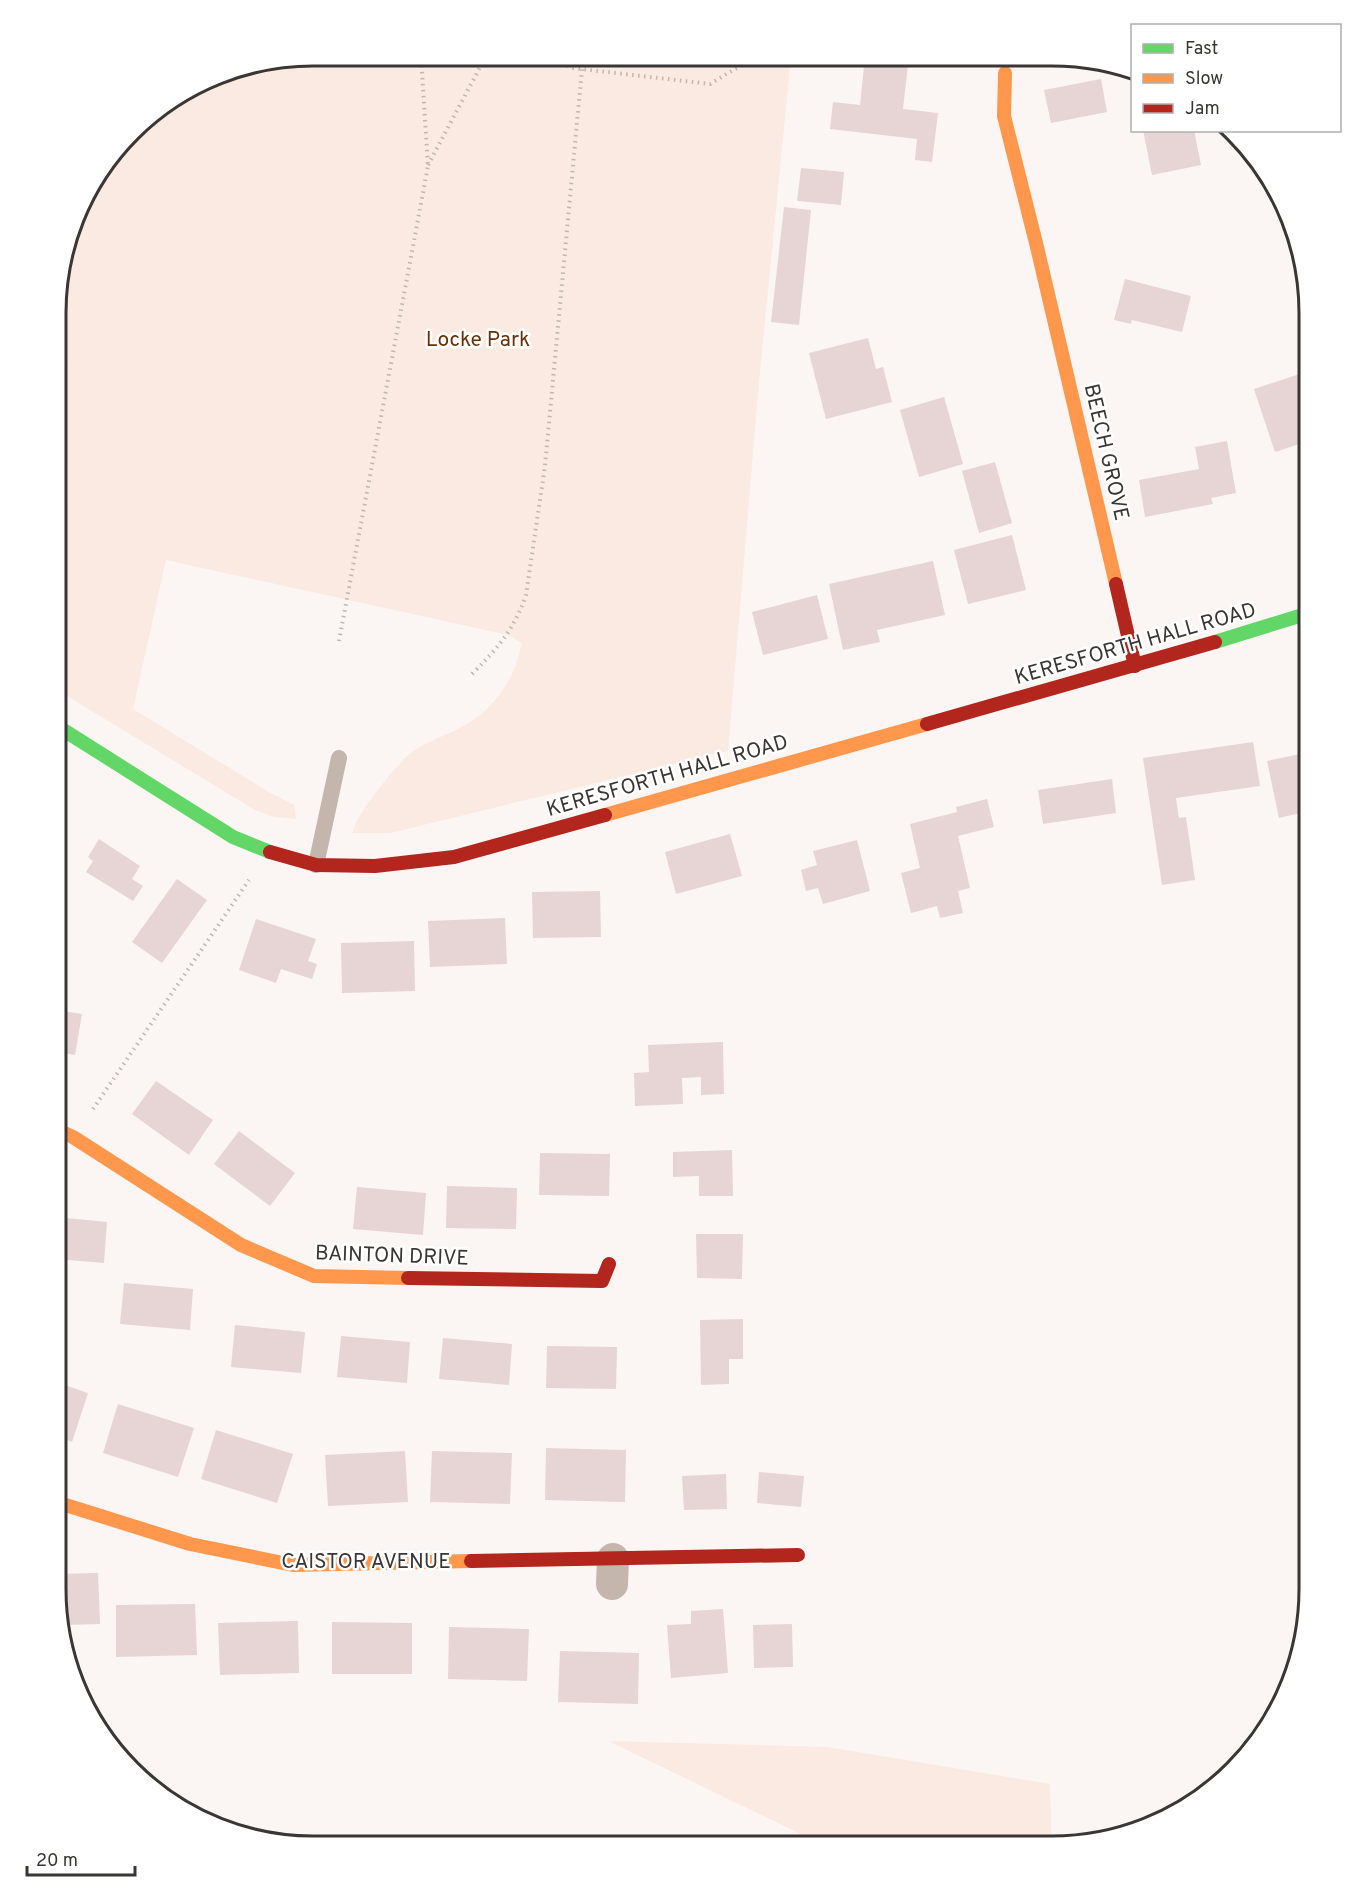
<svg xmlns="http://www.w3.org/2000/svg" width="1365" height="1902" font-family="Overpass,sans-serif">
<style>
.green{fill:#faeae1}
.building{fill:#e6d5d4}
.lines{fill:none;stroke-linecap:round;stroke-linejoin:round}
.path{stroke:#c0b6b1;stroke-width:4;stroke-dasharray:1.5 4.5;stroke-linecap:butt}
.lane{stroke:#c5b6ad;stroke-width:16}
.street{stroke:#c5b6ad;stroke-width:32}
.fast{stroke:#63d668;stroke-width:14}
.slow{stroke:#ff974d;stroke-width:14}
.jam{stroke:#b3261e;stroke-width:14}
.labels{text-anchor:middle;stroke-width:5;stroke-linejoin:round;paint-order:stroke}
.park-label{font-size:21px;fill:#683004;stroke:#fff}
.street-label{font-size:21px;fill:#3a3634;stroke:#fff}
.rim{fill:none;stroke:#3a3634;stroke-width:3}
</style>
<rect width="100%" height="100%" fill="#fbf6f4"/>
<!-- green -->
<g class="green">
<path d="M313,56L791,57L759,382L728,751L390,833H353C351,820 401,759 412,752C434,737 462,731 481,714C505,693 515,673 522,643L508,635L166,560L133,709L269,792L294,805L296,819L275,817L255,810L57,690L58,279L90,184L143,119L230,69Z"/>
<path d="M608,1741L827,1747L1050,1784L1052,1846H800L799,1833Z"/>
</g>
<!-- building -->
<g class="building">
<path d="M865,57H896V63L908,65L903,109L938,113L932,162L915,160L917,139L830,129L833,102L860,105Z"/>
<path d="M1101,79L1107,112L1051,123L1044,90Z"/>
<path d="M1143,130H1194L1201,165L1152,175Z"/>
<path d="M801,168L844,172L841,205L797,201Z"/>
<path d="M784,207L811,210L799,325L771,322Z"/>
<path d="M1125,279L1191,296L1182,332L1132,320L1131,324L1114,320Z"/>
<path d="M868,338L876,369L883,367L892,402L826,419L809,353Z"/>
<path d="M1309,371V441L1275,452L1254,389Z"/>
<path d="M944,397L963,464L919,477L900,410Z"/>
<path d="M1227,441L1236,493L1211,498L1213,504L1145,517L1139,480L1199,469L1195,447Z"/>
<path d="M995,462L1012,523L979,533L962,471Z"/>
<path d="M1012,535L1026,590L968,604L954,550Z"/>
<path d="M933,561L945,615L877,630L880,642L843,650L829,584Z"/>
<path d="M817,595L828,639L763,655L752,612Z"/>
<path d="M1307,726H1309V811L1279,818L1267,761L1300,754L1298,735Z"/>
<path d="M1253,742L1260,786L1176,798L1179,818L1186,817L1195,880L1162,885L1143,758Z"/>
<path d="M1112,779L1116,813L1043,824L1038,790Z"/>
<path d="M987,799L994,827L958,836L970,888L958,891L963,913L940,918L937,906L911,913L901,873L920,868L910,824L957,812L956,807Z"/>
<path d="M57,804L67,806L58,845H57Z"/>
<path d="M730,834L742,876L676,894L665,852Z"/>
<path d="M99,839L140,866L132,879L143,886L133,901L86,872L93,861L88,857Z"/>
<path d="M857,840L870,891L823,904L818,888L806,891L801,870L817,865L813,851Z"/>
<path d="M177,879L207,900L162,963L132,942Z"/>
<path d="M600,891L601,937L533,938L532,892Z"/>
<path d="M505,918L507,964L430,967L428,921Z"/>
<path d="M256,919L316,939L308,961L317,964L312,979L281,969L276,983L239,970Z"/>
<path d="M414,941L415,991L342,993L341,943Z"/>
<path d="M56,1010L82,1014L75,1055L56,1052Z"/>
<path d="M723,1042L724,1094L701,1095V1077L682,1078L683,1104L635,1106L634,1073L649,1072L648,1045Z"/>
<path d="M156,1081L213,1120L189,1155L132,1114Z"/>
<path d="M239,1131L295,1173L270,1206L214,1164Z"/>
<path d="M732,1150L733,1196H699V1176L673,1177V1152Z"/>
<path d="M540,1153L610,1154L609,1196L539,1195Z"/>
<path d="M447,1186L517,1188L516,1229L446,1228Z"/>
<path d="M357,1187L426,1193L423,1235L353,1229Z"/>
<path d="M56,1217L107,1222L104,1263L56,1259Z"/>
<path d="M696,1234H743L742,1279L697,1278Z"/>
<path d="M124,1283L193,1289L190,1330L120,1324Z"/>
<path d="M743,1319V1359H729V1384L701,1385L700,1320Z"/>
<path d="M235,1325L305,1332L301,1373L231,1367Z"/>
<path d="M341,1336L410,1342L407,1383L337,1377Z"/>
<path d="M443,1338L512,1344L509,1385L439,1379Z"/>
<path d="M547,1346L617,1347L616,1389L546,1388Z"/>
<path d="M56,1382L88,1393L72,1442L56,1436Z"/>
<path d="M118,1404L194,1428L178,1477L103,1453Z"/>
<path d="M216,1430L293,1454L277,1503L201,1479Z"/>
<path d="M546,1448L626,1450L625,1502L545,1500Z"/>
<path d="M405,1451L408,1502L328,1506L325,1455Z"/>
<path d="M432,1451L512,1453L510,1504L430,1502Z"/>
<path d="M759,1472L804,1476L801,1507L757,1503Z"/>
<path d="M726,1474L727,1509L684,1510L682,1476Z"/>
<path d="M98,1573L100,1624L64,1625L56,1590V1574Z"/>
<path d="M195,1604L197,1655L116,1657V1605Z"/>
<path d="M723,1609L728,1673L671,1678L667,1625L691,1624V1611Z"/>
<path d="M298,1621L299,1673L220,1675L218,1623Z"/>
<path d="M332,1622L412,1623V1674H332Z"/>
<path d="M792,1624L793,1667L754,1668L753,1625Z"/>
<path d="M449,1627L529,1629L527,1681L448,1679Z"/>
<path d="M560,1651L639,1653L638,1704L558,1702Z"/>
</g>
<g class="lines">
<!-- path -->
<g class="path">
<path d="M545,56L573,68L710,84L748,61V57"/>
<path d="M428,165L486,56"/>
<path d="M339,641L428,166L421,56"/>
<path d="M472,674C497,649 514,630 526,595L545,466L582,69"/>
<path d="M93,1109L249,880"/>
</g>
<!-- lane -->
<path class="lane" d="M316,865L339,758"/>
<!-- street -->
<path class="street" d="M612,1584L613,1559"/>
<!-- fast -->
<g class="fast">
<path d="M1215,642L1309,613"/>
<path d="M57,726L233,837L270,852"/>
</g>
<!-- slow -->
<g class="slow">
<path d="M1005,73L1004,116L1037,247L1116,584"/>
<path d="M605,815L927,724"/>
<path d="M56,1129L73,1137L241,1245L314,1276L408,1278"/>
<path d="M56,1502L190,1544L293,1565L471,1561"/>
</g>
<!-- jam -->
<g class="jam">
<path d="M1116,584L1135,666"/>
<path d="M927,724L1215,642"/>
<path d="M270,852L316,865L375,866L454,857L605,815"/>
<path d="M408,1278L602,1281L609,1264"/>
<path d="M471,1561L798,1555"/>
</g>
</g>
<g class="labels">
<!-- park labels -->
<g class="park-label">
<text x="478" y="346">Locke Park</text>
</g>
<!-- street labels -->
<g class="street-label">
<text transform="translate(1107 452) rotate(77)" y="7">BEECH GROVE</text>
<text transform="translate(1135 643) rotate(-16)" y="7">KERESFORTH HALL ROAD</text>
<text transform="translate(667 775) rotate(-16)" y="7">KERESFORTH HALL ROAD</text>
<text transform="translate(392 1255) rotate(2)" y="7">BAINTON DRIVE</text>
<text x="366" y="1568">CAISTOR AVENUE</text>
</g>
</g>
<!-- crop -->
<path d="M0 0H1365V1902H0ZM313 66H1052A247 247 0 0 1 1299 313V1589A247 247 0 0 1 1052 1836H313A247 247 0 0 1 66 1589V313A247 247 0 0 1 313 66Z" fill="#fff" fill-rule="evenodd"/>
<path class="rim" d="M313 66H1052A247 247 0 0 1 1299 313V1589A247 247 0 0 1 1052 1836H313A247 247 0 0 1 66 1589V313A247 247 0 0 1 313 66Z"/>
<!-- legend -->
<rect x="1131" y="24" width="210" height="108" fill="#ffffff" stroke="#b0afae" stroke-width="1.5"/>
<rect x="1143" y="44" width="30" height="9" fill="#63d668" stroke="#b0afae" stroke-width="1.5"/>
<text x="1185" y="54" font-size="18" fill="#3a3634">Fast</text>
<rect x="1143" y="74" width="30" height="9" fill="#ff974d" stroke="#b0afae" stroke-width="1.5"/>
<text x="1185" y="84" font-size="18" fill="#3a3634">Slow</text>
<rect x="1143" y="104" width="30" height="9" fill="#b3261e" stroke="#b0afae" stroke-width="1.5"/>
<text x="1185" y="114" font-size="18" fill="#3a3634">Jam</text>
<!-- scale -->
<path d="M27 1866v9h108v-9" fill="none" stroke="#3a3634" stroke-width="3"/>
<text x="36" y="1866" font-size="18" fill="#3a3634" stroke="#ffffff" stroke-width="4.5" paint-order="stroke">20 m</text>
</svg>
